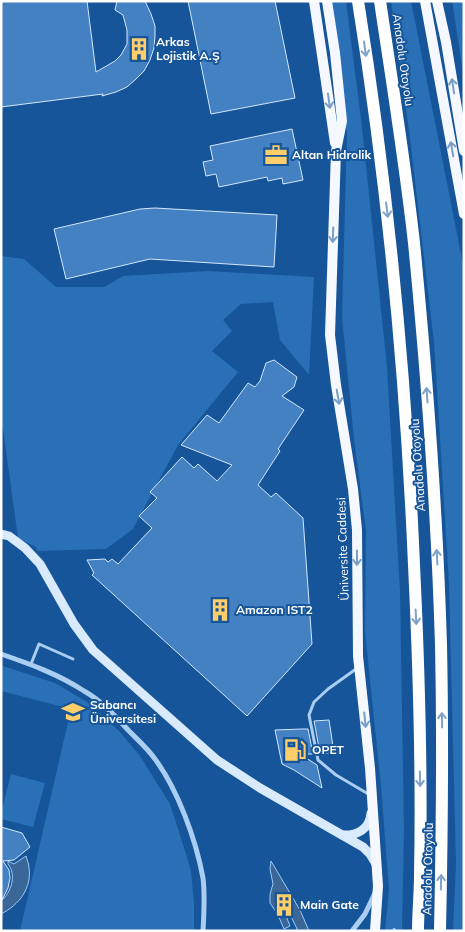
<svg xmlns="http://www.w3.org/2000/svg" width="465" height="932" font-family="Mulish,sans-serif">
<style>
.green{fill:#2970b7}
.water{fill:#3a6798;stroke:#9cc9f5}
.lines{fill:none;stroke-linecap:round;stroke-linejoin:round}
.stream{stroke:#9cc9f5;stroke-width:2.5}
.building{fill:#4381c2;stroke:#d2e7fc}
.lane{stroke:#aacef2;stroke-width:3}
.street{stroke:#aacef2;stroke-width:5}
.secondary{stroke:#d9eafc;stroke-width:9}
.primary{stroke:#f5f9ff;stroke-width:10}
.highway{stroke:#fff;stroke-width:12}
.oneway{stroke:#7fa2c7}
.oneway2{stroke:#7a9fc7}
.labels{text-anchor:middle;stroke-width:4;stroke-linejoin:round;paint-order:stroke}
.poi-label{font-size:12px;font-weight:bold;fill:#fff;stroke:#165599;text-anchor:start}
.street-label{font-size:12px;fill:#fff;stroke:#165599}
</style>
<rect width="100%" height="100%" fill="#165599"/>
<!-- green -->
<g class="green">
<path d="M330,1H346L362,127L387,367L400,591L404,829L402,931H385L389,890L381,786L365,631L366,531L354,439L342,317L347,134Z"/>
<path d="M391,1H411L463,264L464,273V931H453L456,864L449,584L434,342L410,138Z"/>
<path d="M452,1H464V79Z"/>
<path d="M1,256L24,259L56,287H104L123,276L208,271L314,277L309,375L280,340L273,302L241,304L223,320L232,331L212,351L238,372L178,445L133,529L106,549L37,551L36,547L18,538L3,429L1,428Z"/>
<path d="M3,666L55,683L87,702L119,731L140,756L170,804L186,854L191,871L194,903V931H20L71,709L1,691V674Z"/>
<path d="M11,774L45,783L33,827L1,819V813Z"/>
</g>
<!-- water -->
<g class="water">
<path d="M26,856C27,860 29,864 29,868C32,888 19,905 1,914V901C11,893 17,875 8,864V861L14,864Z"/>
<path d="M271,861L300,910L309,931H298L281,895L278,896L290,926L284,929L278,915L270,903V894L273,884L270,869Z"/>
</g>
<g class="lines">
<!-- stream -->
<path class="stream" d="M394,929L395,931"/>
</g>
<!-- building -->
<g class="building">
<path d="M1,1H87L96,72L115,61L121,55L127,44V30L123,15L115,10L117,1H145L151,14L155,26V36L154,48L150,60L144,71L136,79L127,87L116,92L102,96L103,94L1,107Z"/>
<path d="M188,1H275L295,98L211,114Z"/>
<path d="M292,129L303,180L283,184L282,178L268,181L267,177L219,187L216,174L206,176L203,162L213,160L210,146Z"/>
<path d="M155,208L277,215L274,267L150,259L66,279L54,229L140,209Z"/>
<path d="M274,360L297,377L294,387L282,396L304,410L278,449L280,451L258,485L271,497L276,493L303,518L312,644L247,716L92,575L94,573L87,560L105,559L108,562L112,559L118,564L152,528L139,516L157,498L150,492L182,457L194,468L198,464L217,481L232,465L181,445L207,415L219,423L248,383L255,387L260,381L266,363Z"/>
<path d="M329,720L334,753H320L314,721Z"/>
<path d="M302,729H308L313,754H300L317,765L322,788L294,770L282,764L275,730Z"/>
<path d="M1,827L22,833L30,847L14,860L3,861L9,870L10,878L8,888L1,902Z"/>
</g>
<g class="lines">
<!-- lane -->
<g class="lane">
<path d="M31,664L39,644L73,659"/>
<path d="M356,669L328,689L314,702L309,715L318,760L336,775L370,795"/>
</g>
<!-- street -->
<g class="street">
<path d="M1,654C30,664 58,674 84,691C102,701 116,717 129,731C138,740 148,749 155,759C178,790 196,840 203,878C205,894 204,914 203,931"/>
<path d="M352,931L365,914L375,893"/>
</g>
<!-- secondary -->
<g class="secondary">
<path d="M1,534L9,536L25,548L40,564L74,624L93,650L217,760L260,788L363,847L370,854L376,864"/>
<path d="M342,835C357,836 370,829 371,813"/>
</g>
<!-- primary -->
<g class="primary">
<path d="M314,1L335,143"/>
<path d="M327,1L335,53L342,121L336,151L330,335L336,385L353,489L357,530L358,656L370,768L378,886L375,931"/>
<path d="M425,1L464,214"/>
<path d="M437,1L446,42L464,151"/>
</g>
<!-- highway -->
<g class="highway">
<path d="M358,1C388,188 406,376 414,565C419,668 422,772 420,875C420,893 418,912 418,931"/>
<path d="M380,1C392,82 405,162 414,243C427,376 437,511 441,645C443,740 442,835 440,931"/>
</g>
</g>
<!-- one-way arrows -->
<defs><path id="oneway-shaft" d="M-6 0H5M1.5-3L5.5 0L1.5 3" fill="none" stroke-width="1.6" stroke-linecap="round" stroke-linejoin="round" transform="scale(1.25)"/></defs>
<g class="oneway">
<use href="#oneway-shaft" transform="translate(365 49) rotate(82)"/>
<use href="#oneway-shaft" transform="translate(387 210) rotate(83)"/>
<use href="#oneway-shaft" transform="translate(427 395) rotate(-94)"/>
<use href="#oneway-shaft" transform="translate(437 557) rotate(-93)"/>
<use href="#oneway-shaft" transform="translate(416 617) rotate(87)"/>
<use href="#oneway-shaft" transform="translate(442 720) rotate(-91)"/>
<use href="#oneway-shaft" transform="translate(420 779) rotate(89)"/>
<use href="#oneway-shaft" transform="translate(441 882) rotate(-89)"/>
</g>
<g class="oneway2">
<use href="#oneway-shaft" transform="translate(453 86) rotate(-99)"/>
<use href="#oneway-shaft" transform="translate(329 101) rotate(82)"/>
<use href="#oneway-shaft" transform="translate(452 149) rotate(-100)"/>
<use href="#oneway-shaft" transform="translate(333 235) rotate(92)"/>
<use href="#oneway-shaft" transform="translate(338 397) rotate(80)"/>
<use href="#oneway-shaft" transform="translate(357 558) rotate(90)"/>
<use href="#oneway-shaft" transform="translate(365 720) rotate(84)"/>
</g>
<!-- icons -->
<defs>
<symbol id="building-bare" viewBox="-9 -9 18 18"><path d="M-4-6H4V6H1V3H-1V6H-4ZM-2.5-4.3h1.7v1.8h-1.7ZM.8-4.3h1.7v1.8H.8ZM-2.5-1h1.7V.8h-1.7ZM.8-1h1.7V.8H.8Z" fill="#ffce6b" stroke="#165599" stroke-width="2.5" paint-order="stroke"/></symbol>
<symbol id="office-bare" viewBox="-9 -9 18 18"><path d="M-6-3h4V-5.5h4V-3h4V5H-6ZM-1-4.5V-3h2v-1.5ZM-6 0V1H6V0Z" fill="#ffce6b" stroke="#165599" stroke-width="2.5" paint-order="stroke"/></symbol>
<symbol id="university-bare" viewBox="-9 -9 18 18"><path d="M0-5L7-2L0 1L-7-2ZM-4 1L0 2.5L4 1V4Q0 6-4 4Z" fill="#ffce6b" stroke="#165599" stroke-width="2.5" paint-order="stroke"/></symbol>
<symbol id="fuel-bare" viewBox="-9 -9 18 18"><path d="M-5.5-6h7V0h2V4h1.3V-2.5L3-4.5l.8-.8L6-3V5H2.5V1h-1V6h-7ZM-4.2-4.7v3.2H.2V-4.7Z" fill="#ffce6b" stroke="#165599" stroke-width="2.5" paint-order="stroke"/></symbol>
</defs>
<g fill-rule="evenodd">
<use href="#building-bare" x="123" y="33" width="32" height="32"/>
<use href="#office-bare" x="260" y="139" width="32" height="32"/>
<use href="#building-bare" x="204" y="594" width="32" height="32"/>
<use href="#university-bare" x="57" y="696" width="32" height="32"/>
<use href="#fuel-bare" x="279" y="734" width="32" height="32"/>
<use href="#building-bare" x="268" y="889" width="32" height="32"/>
</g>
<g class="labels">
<!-- poi labels -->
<g class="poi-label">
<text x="156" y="46">Arkas<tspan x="156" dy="14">Lojistik A.Ş</tspan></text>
<text x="292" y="159">Altan Hidrolik</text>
<text x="236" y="614">Amazon IST2</text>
<text x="90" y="709">Sabancı<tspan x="90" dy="14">Üniversitesi</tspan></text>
<text x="312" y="754">OPET</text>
<text x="300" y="909">Main Gate</text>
</g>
<!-- street labels -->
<g class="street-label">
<text transform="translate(403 60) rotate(82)" y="4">Anadolu Otoyolu</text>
<text transform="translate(418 465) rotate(-94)" y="4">Anadolu Otoyolu</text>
<text transform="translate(343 549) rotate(-92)" y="4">Üniversite Caddesi</text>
<text transform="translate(428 869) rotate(-89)" y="4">Anadolu Otoyolu</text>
</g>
</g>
<!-- border -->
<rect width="465" height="932" fill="none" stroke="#ffffff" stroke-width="5"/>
</svg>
